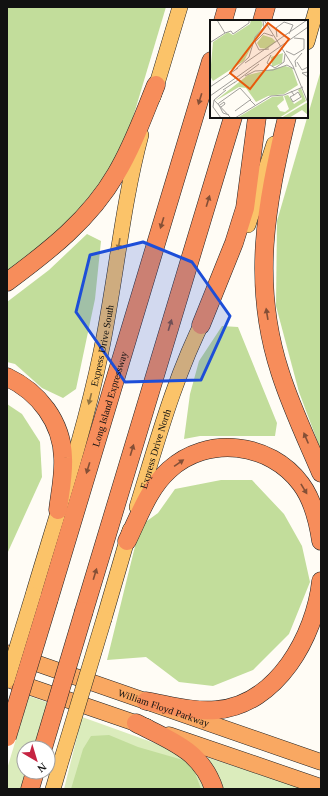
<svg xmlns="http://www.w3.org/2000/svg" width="328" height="796" font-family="Georgia,serif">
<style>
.green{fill:#dbecbc}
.forest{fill:#c2dd9b}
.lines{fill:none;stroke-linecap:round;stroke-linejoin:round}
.primary-casing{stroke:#222;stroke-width:16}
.trunk-casing{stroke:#222;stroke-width:17}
.motorway-casing{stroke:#222;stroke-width:19}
.primary{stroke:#fbc369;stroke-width:15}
.trunk{stroke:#f9a862;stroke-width:16}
.motorway{stroke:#f78d5b;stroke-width:18}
.primary-bridge-casing{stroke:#222;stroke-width:16;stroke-linecap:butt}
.motorway-bridge-casing{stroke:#222;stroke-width:19;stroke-linecap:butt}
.primary-bridge{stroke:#fbc369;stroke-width:15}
.motorway-bridge{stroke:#f78d5b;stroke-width:18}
.oneway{fill:#844f36}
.oneway2{fill:#927341}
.marked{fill:#1d4ed8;fill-opacity:0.2;stroke:#1d4ed8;stroke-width:3;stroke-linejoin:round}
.labels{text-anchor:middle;stroke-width:4;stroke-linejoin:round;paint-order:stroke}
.street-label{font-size:10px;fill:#111;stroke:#fff}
.inset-road{fill:none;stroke:#a09e9a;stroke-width:1}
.view{fill:#e8590c;fill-opacity:0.15;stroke:#e8590c;stroke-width:2}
.inset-edge{fill:none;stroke:#111;stroke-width:2}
</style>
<rect width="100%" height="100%" fill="#fffcf5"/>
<!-- green -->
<g class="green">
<path d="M29,696L49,703L35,748H24V772H27L22,789H7V769Z"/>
<path d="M82,717L171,749L192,766L207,789H64Z"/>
<path d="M209,758L304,789H218L202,759Z"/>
</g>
<!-- forest -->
<g class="forest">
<path d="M7,7H166L131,124L108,174L67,223L7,273Z"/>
<path d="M321,70V451L299,392L276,306L277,221Z"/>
<path d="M87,234L101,241L95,299L76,389L63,398L42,388L15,364L7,362V302L49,270Z"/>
<path d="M222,326L238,327L277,423L275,436H200L184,439L190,394L199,361Z"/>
<path d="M7,404L22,414L40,442L42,477L7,554Z"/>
<path d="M221,480H252L284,514L302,546L310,582L289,634L253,670L213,686L179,682L146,657L107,660L140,526L158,513L175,489Z"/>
<path d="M109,735L138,747L183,760L194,770L201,789H71L83,749L91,736Z"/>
</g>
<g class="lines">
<defs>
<g id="primary">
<path d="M307,42L317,7"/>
<path d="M153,97L180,7"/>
<path d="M248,225L274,144"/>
<path id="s1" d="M137,507C157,442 175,375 206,315"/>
<path id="s2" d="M33,595C57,514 84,434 101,352C116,280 122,206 141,135"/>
<path d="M104,619L130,530"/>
<path d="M53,789L60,765"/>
</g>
<g id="trunk">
<path id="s3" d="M7,653L321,762"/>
<path d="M10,680L147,727"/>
<path d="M169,735L321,787"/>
</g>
<g id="motorway">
<path d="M223,21L227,7"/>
<path d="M262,21L266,7"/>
<path d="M287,117C266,205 251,283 280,372C291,407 307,440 321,473"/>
<path d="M7,282C49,251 90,219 116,174C133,146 144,114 156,85"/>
<path d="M201,325L234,243L245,208L257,117"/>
<path d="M7,377C39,392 62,422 63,458C64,475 60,493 58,510"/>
<path d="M127,541C139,517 148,489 169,470C207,435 270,442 301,484C313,500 318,521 321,541"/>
<path id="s4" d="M49,599L211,61"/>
<path d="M84,611L233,117"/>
<path d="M146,701C169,705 193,712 216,710C277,705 315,636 321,581"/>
<path d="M136,723C169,740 201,750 214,789"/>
<path d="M30,789L35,772"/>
</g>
</defs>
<!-- primary casing -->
<use href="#primary" class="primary-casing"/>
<!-- trunk casing -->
<use href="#trunk" class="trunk-casing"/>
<!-- motorway casing -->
<use href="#motorway" class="motorway-casing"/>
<!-- primary -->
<use href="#primary" class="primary"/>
<!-- trunk -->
<use href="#trunk" class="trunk"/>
<!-- motorway -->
<use href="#motorway" class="motorway"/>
<defs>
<g id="primary-bridge">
<path d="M7,680L33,595"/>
<path d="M60,765L104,619"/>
</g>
<g id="motorway-bridge">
<path d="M7,737L49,599"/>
<path d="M43,748L84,611"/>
</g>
</defs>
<!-- primary-bridge casing -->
<use href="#primary-bridge" class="primary-bridge-casing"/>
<!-- motorway-bridge casing -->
<use href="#motorway-bridge" class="motorway-bridge-casing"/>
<!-- primary-bridge -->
<use href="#primary-bridge" class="primary-bridge"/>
<!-- motorway-bridge -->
<use href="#motorway-bridge" class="motorway-bridge"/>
</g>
<!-- one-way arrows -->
<defs><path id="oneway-solid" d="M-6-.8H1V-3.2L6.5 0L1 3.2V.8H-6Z"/></defs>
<g class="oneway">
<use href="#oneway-solid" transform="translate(200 99) rotate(107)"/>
<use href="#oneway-solid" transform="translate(208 201) rotate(-73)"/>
<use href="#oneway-solid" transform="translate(162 223) rotate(107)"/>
<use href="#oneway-solid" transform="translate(267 314) rotate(-99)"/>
<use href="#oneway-solid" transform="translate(170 325) rotate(-73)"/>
<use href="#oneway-solid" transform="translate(306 438) rotate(-113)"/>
<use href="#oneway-solid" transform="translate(132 450) rotate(-73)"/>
<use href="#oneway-solid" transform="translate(179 463) rotate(-35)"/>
<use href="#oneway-solid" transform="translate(88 468) rotate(107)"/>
<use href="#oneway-solid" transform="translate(304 489) rotate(59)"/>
<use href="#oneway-solid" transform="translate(95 574) rotate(-73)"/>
</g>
<g class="oneway2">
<use href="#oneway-solid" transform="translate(119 244) rotate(99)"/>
<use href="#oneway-solid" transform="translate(90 399) rotate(104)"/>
</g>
<!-- marked area -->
<path class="marked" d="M143,242L192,262L230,316L201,380L125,382L76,312L90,255Z"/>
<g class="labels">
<!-- street labels -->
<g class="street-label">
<text dy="4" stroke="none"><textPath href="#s2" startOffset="259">Express Drive South</textPath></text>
<text dy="4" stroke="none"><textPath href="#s4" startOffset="209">Long Island Expressway</textPath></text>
<text dy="4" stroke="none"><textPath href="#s1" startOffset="61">Express Drive North</textPath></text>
<text dy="4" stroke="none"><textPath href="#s3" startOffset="166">William Floyd Parkway</textPath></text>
</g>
</g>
<!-- overview -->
<g transform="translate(210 20)">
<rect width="98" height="98" fill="#fffcf5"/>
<path d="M41,0H51L53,5L34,41L3,61L0,56L3,22L18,12L23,15L40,4ZM53,15L62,18L66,22L57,29L50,28L47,23ZM73,33L72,43L62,47L61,37ZM75,46L82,48L88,65L74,74L58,76L46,82L36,68L29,67L5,81L38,55ZM91,68L96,81L69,98H27L62,77L73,76L74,80L67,86L70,91L75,92L79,89L74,76L78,75L84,84L92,79L88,70ZM98,82V95L92,90L79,98H71Z" fill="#c2dd9b"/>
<path class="inset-road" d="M54,0L83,46L98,83M15,13L21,11L23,14L39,3V0M67,17L66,8L74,2L83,5L79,14M1,22L15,13L7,0M59,29L49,30L45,22L54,13L63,16M76,31L84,35L94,29V19L84,18M61,35L57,43L65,48L74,42L75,34M87,42L92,50L98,47M35,43L97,0M86,47L85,41L92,33M26,49L39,37L45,17L54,7L53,1M98,52L92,53L98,57M35,56L45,51L63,50L77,45L84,49M24,63L49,44M0,67L28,48M13,70L25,62M81,71L84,75L88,72L91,77L83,82L80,77L84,75M0,76L98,7M4,80L21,98M4,80L3,87L11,98M4,80L16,70M8,83L13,93L19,95M9,83L30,68L41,80M10,85L14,82L15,84L11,87M25,91L40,80L45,85M25,98L61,76L74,75L93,67"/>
<path class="view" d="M58,3L79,19L40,69L20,53Z"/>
<rect width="98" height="98" class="inset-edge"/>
</g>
<!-- border -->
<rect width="328" height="796" fill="none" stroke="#111111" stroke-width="16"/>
<!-- north arrow -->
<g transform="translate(36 760) rotate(142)"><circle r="19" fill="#ffffff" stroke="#a0a0a0"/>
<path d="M0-3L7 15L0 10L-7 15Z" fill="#c62442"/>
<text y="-6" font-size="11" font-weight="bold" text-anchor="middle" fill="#111111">N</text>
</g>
</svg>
